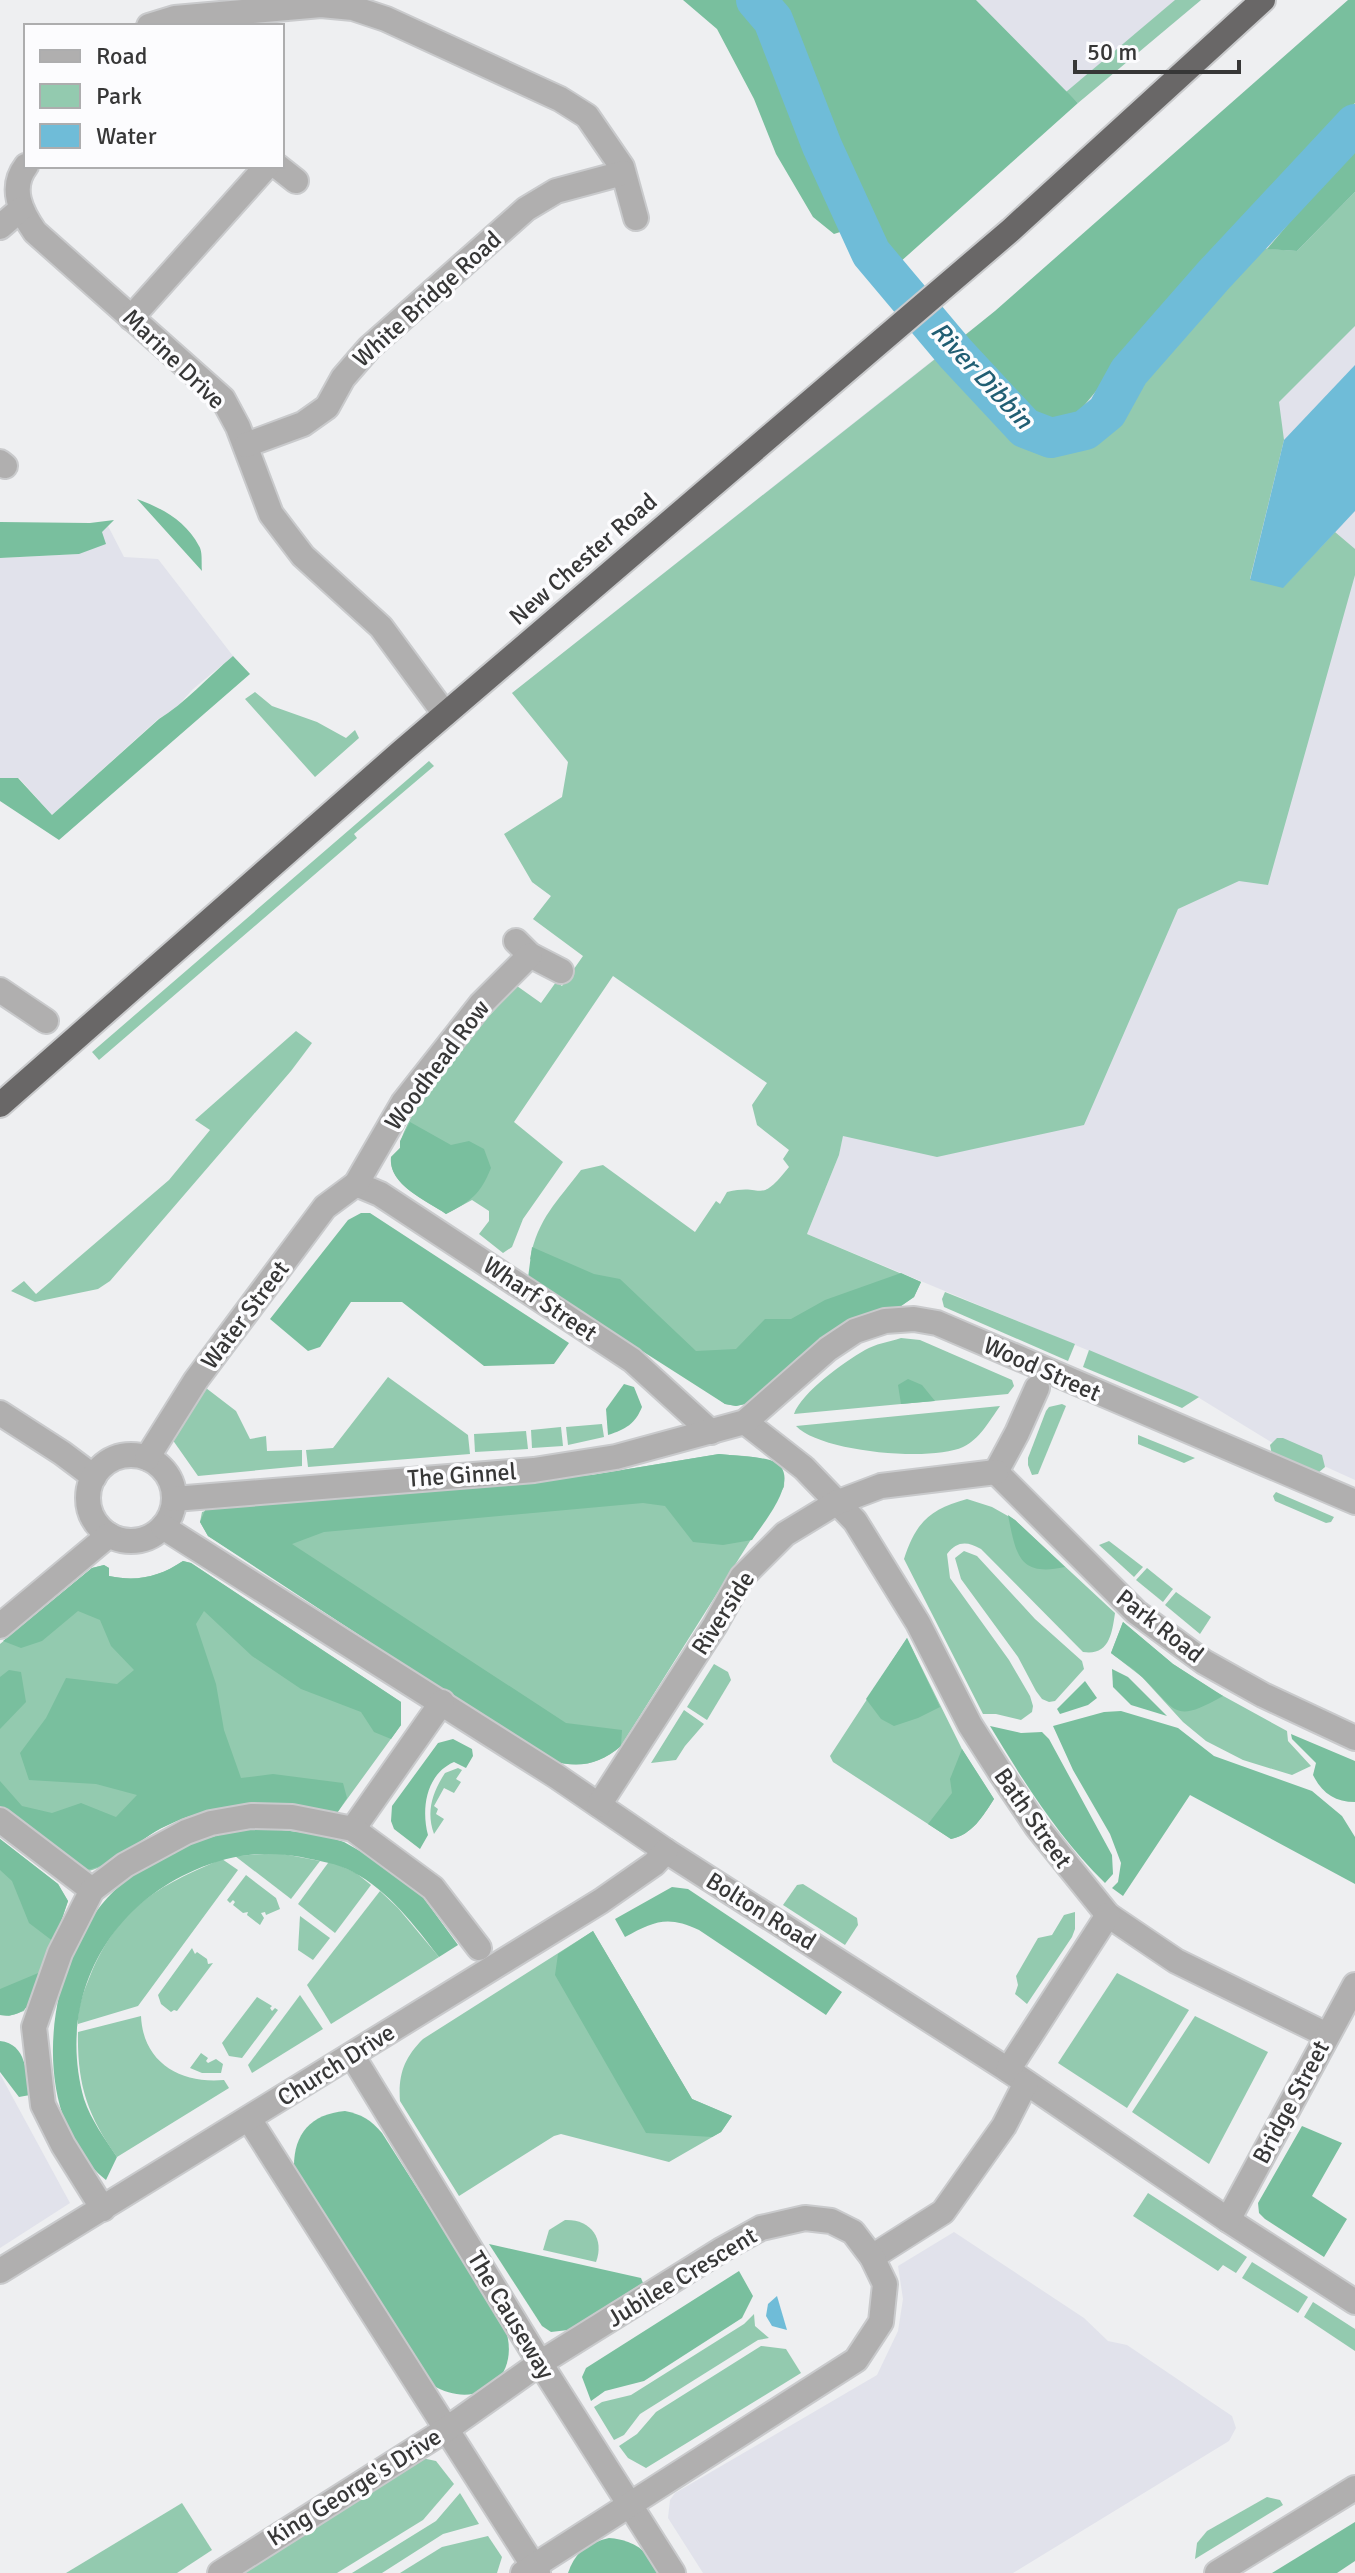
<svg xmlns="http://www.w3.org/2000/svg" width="1355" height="2573" font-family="Signika,sans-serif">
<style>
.built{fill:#e1e2eb}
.green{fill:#93caaf}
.forest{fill:#79bf9e}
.water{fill:#6fbcd8}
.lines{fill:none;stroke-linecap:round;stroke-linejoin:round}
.river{stroke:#6fbcd8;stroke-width:40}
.minor-casing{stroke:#c9cacc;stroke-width:28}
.highway-casing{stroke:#c9cacc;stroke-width:28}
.minor{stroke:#b0afaf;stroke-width:24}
.highway{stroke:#696767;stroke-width:24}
.labels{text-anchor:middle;stroke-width:7;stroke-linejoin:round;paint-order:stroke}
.street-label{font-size:24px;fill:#373737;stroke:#fcfcfe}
.water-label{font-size:26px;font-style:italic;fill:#215e73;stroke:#fcfcfe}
</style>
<rect width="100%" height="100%" fill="#eeeff1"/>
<!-- built -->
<g class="built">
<path d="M976,0H1201L1078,103Z"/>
<path d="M1348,0H1355V1480L1271,1442L1191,1393L807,1234L839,1155L843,1135L533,919L551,896L532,882L602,804L512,693L995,311Z"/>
<path d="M108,526L124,557L158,559L233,656L193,689L175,709L158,719L52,815L19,778H0V558L79,554Z"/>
<path d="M0,2074L70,2203L0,2248Z"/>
<path d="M954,2232L1084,2318L1108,2341L1127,2345L1232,2416L1236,2428L1229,2441L1013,2573H703L668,2518L670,2500L675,2493L877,2375L898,2331L903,2299L898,2266Z"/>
</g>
<!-- green -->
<g class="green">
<path d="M1175,0H1201L1078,103L1066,92Z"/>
<path d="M1355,192V326L1279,402L1284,440L1250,579L1283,587L1335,532L1355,549V575L1268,885L1239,881L1178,909L1084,1125L937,1157L843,1136L839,1155L807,1234L921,1282L914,1297L901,1306L858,1317L831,1333L797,1358L754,1402L736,1406L725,1404L530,1259C538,1218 557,1202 581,1170L603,1165L695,1232L716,1201L720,1204L727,1192C766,1182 757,1207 789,1167L783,1159L789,1150L757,1125L752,1105L767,1083L613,976L514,1122L563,1162L523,1219L512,1247L503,1253L479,1234L489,1221V1211L472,1200L446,1214C426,1200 388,1185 391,1157L400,1148C401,1112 490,1014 517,986L541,1003L556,982L562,986L583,956L533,919L551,896L532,882L504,834L562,797L568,762L512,693L944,352L1018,436L1034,443L1085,444L1119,418L1139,377L1258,248L1297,251Z"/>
<path d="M255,692L272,706L317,722L346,738L355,730L359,738L315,777L245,699Z"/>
<path d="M429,761L434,766L354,834L357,838L99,1060L92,1052Z"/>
<path d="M296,1031L312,1043L291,1071L110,1281L98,1289L35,1302L11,1291L24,1281L36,1294L169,1180L210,1130L195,1120Z"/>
<path d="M945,1292L1075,1344L1068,1361L944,1307L942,1299Z"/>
<path d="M901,1338L920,1340L1012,1380L1014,1386L1008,1394L794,1414C802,1392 844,1362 865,1350C875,1344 889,1342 901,1338Z"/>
<path d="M1089,1350L1191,1393L1199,1397L1182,1408L1083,1367Z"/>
<path d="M388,1377L468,1435L470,1454L308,1467L306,1450L333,1448Z"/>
<path d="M206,1388L236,1411L250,1439L266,1436L267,1451L302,1450V1466L198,1476L172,1439Z"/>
<path d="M1062,1404L1066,1406L1038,1474L1032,1475L1028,1465V1458L1046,1411L1049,1407Z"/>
<path d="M1000,1406C990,1420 979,1440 963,1447C931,1462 820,1452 796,1426Z"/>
<path d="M602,1424L604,1437L568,1445L566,1427Z"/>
<path d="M561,1427L563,1446L532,1448L531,1430Z"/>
<path d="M526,1431L528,1449L475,1452L474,1434Z"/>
<path d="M1138,1435L1195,1458L1184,1463L1138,1444Z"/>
<path d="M1277,1438H1283L1322,1455L1325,1467L1318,1473L1272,1455L1270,1445Z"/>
<path d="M719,1454C744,1457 787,1453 784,1487L621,1746C602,1762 586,1767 561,1763L208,1536L200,1522L202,1512L222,1506L592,1475Z"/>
<path d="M1276,1492L1334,1517L1331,1522L1326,1523L1275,1501L1273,1496Z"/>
<path d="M967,1499L992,1507L1015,1520L1115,1613C1112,1634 1109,1656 1083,1652L981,1549C967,1541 957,1541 947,1554L950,1578L1009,1660L1030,1696L1033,1706L1032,1712L1021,1720L996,1714H983L904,1559C916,1522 930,1509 967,1499Z"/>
<path d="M1109,1541L1143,1567L1134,1577L1099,1545Z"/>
<path d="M964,1551L977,1556L1035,1619L1082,1661L1084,1669L1055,1701L1049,1702L1042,1699L1036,1691L1018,1657L961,1579L955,1558Z"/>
<path d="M183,1561L191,1563L401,1702V1725L337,1813C319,1811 300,1805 282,1804C242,1803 199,1808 163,1827C138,1840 115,1864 89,1871L0,1808V1644L92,1568L104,1565L109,1568V1576C137,1582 159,1577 183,1561Z"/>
<path d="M1147,1568L1173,1589L1163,1602L1136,1580Z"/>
<path d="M1176,1592L1211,1617L1200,1634L1165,1605Z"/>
<path d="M1123,1622L1173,1664L1216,1692L1287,1731L1288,1741L1311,1766L1292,1775L1243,1760L1206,1741L1183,1722L1142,1677L1111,1653Z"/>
<path d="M907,1638L962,1749L994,1799C983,1816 972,1835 951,1839L833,1762L830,1756Z"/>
<path d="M714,1664L728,1672L731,1680L707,1720L687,1707Z"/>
<path d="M684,1710L704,1724L685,1746L676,1760L651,1763Z"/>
<path d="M458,1768L462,1770L456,1779L461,1782L454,1793L444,1788L434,1806L438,1809L436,1814L444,1819L434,1834C426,1812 432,1793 445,1773Z"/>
<path d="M0,1839L58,1884L68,1901L54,1942L24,2011L9,2016L0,2015Z"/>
<path d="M278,1853L320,1861L291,1899L235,1856Z"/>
<path d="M222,1859L238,1870L138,2006L78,2024C77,2008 84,1991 90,1976C119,1907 156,1887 222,1859Z"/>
<path d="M332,1862L356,1873L371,1885L335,1933L298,1904L328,1863Z"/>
<path d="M246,1875L276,1898L280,1909L266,1915L265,1912L261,1913L264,1918L260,1925L247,1915L248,1912L243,1913L233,1905L235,1902L233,1900L230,1903L227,1900Z"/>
<path d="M803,1884L857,1918L858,1925L845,1945L783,1905L797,1885Z"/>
<path d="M380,1891L398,1908L439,1957L331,2024L307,1985Z"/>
<path d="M1075,1912V1929L1072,1937L1027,2004L1015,1994L1018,1985L1016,1976L1038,1938L1052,1935L1064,1915Z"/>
<path d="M300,1916L330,1938L313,1960L298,1950Z"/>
<path d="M593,1931L692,2099L732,2116L721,2132L669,2162L561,2134L554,2136L459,2196L400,2101C398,2075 404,2058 423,2039Z"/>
<path d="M192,1948L195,1954L197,1952L207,1959L208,1964L213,1963L177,2011L174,2010L171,2012L161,2004L158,1995Z"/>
<path d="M1117,1973L1189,2010L1127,2108L1058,2063Z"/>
<path d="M300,1995L323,2029L252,2073L248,2065Z"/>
<path d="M257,1997L272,2006L270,2008L272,2011L275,2008L278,2010L242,2058L229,2056L222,2043Z"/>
<path d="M141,2016C143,2063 181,2084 224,2080L229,2088L117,2157C87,2115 77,2084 78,2032Z"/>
<path d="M1195,2016L1268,2052L1209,2164L1132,2112Z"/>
<path d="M201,2053L208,2058L206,2061L208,2063L216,2059L223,2064L221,2073H202L190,2068Z"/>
<path d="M1148,2193L1247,2257L1236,2273L1223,2265L1218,2271L1133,2216Z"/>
<path d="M565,2220C590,2219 605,2238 596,2262L543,2250L549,2230Z"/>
<path d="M1252,2262L1308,2297L1298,2313L1242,2278Z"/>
<path d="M1313,2302L1355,2329V2351L1304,2317Z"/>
<path d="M754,2314L755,2326L769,2338L758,2340L640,2414L624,2435L614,2440L594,2407L602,2402L631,2395L744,2324Z"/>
<path d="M761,2346L786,2349L801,2373L646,2468L628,2458L619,2446L637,2434L656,2412Z"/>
<path d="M422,2458L436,2461L454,2484L423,2520L337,2573H237Z"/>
<path d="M460,2493L479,2524L443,2534L382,2573H352L436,2521Z"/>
<path d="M1267,2497L1280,2500L1283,2505L1195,2559L1197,2543L1207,2531Z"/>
<path d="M182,2503L212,2550L177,2573H66Z"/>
<path d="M488,2536L502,2557L497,2573H400L442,2547Z"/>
</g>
<!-- forest -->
<g class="forest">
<path d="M683,0H976L1078,103L899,263L871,222L834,234L813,217L776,154L754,99L717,29Z"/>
<path d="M1348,0H1355V103L1208,257L1072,420L1041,418L959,340L995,311Z"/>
<path d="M1355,145V192L1297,251L1267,249Z"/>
<path d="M137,499C162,508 186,521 199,546C203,552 201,564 202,571Z"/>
<path d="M114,520L102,532L106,544L79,554L0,558V522L90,523Z"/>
<path d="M233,656L250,674L59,840L0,801V778H18L52,815L159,719C184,704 209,676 233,656Z"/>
<path d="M410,1122L451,1145L469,1141L484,1149L491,1168C480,1195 471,1201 446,1214C426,1200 388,1185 391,1157L400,1148V1141Z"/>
<path d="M361,1213H370L569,1343L554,1364L484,1366L402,1302H351L320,1347L308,1351L270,1319L348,1220Z"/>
<path d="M532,1247L594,1274L620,1279L696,1351L736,1349L765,1319H791L825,1300L901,1273L921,1282L914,1297L901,1306L858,1317L831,1333L797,1358L754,1402L736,1406L725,1404L528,1278Z"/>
<path d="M908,1379L922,1385L935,1401L901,1404L898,1385Z"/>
<path d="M624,1384L634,1387L642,1407C635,1424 626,1429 608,1435L606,1409Z"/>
<path d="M719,1454C735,1456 754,1456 770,1460C807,1472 763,1523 752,1540L723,1545L693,1542L665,1506L643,1503L324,1532L292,1544L566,1723L622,1730L621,1746C598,1765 578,1769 550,1760L208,1536L200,1522L206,1508L592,1475Z"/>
<path d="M1008,1515L1015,1520L1065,1567C1019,1577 1016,1555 1008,1515Z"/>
<path d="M183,1561L191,1563L401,1702V1725L391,1739L374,1732L361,1712L301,1689L252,1656L204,1611L196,1624L216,1684L224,1730L241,1778L273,1774L343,1783L347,1798L337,1813C320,1811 304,1807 287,1805C247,1800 202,1808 166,1826C137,1839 111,1871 79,1870L0,1808V1781L22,1806L52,1813L81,1803L116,1817L137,1795L96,1784L29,1780L20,1753L46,1718L66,1678L117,1684L134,1670L111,1646L100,1620L78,1611L42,1641L21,1648L3,1641L92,1568L104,1565L109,1568V1576C137,1582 159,1577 183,1561Z"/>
<path d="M1123,1622L1173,1664L1223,1696C1172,1725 1177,1710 1142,1677C1133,1668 1121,1661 1111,1653Z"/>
<path d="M907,1638L940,1707L918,1718L894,1726L881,1719L866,1699Z"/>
<path d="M1112,1669L1128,1677L1167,1716L1131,1705L1113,1687Z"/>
<path d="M9,1670L21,1672L26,1702L0,1729V1677Z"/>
<path d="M1085,1681L1097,1698L1088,1705L1060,1714L1057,1709Z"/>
<path d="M1121,1711L1178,1728L1214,1756L1312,1791L1342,1816L1355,1837V1884L1190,1795L1123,1896L1112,1888L1118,1882L1121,1863L1110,1834L1073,1770L1053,1726L1104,1712Z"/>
<path d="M990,1726L1021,1733L1042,1732L1049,1739L1112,1855L1113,1874L1105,1883C1058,1837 1024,1782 990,1726Z"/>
<path d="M1291,1734L1355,1761V1802C1335,1802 1322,1793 1313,1775L1316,1763L1292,1739Z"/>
<path d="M453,1739L472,1749L473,1756L466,1768L454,1762C426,1774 421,1809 428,1835L420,1849L394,1829L391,1821L392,1806L438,1743Z"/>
<path d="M962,1749L994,1799C983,1816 972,1835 951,1839L928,1824L952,1793L950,1779Z"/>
<path d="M257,1827L323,1835L344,1842L390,1868L420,1893L458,1945L439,1957C415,1926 389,1891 353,1872C337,1863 319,1861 301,1857C264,1850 230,1855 195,1870C104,1909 57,2003 84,2099C91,2120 105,2139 117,2157L106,2180C25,2114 44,1959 114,1891C156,1851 201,1837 257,1827Z"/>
<path d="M0,1839L58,1884L68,1901L54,1942L29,1923L12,1881L0,1870Z"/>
<path d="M672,1887L688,1889L842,1992L826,2015L699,1930C668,1915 654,1921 625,1937L615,1919Z"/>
<path d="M593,1931L692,2099L732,2116L721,2132L712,2137L646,2133L555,1975L558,1954Z"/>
<path d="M43,1971C36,1994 30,2019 0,2015V1989Z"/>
<path d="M0,2041C27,2044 26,2073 30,2095L19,2097L0,2072Z"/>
<path d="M345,2111C361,2114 371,2120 382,2133L504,2325C524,2376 479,2413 432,2385L294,2169C293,2135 310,2114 345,2111Z"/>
<path d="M1302,2126L1342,2143L1312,2196L1347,2219L1324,2257L1265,2219L1259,2213L1258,2203Z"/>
<path d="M489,2244L641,2278L643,2283L568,2330L551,2332L542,2326Z"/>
<path d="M739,2271L753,2296L742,2318L644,2381L605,2391L591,2401L582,2377L586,2368Z"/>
<path d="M1355,2522V2561L1337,2573H1272Z"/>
<path d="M609,2538C635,2540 647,2551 661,2573H568C575,2552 588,2543 609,2538Z"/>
</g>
<!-- water -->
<g class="water">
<path d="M1355,365V511L1283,588L1250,580L1284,440Z"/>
<path d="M777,2296L787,2330L772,2326L766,2316L768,2304Z"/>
</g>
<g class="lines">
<!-- river -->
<path class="river" d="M756,0L773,20L822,146L871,253L956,354L1025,428L1051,438L1085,430L1107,412L1129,372L1214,275L1355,124"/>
<defs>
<g id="minor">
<path d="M149,26L175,18L321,5L353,8L386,19L560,99L587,116L622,167L636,218"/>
<path d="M26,166C9,188 21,212 35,232L223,399L238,427L271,514L303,556L381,627L445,714"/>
<path d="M277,166L296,181"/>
<path d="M0,227L21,209"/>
<path d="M131,318L267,166"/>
<path d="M246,445L303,424L327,407L343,378L369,348L526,209L556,191L623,173"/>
<path d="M0,462L5,466"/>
<path d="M516,941L530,955L561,971"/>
<path d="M0,990L46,1021"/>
<path d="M356,1184L380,1194L632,1360L711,1432"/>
<path d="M0,1413L62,1453L94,1477"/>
<path d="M745,1422L804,1468L855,1521L918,1623L970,1725L1000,1772L1037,1827L1108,1915L1176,1961L1327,2035"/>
<circle cx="131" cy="1498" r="43"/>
<path d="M147,1458L196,1380L325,1207L356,1184L403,1103L481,1004L530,955"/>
<path d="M996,1472L1136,1612L1204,1662L1263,1695L1355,1738"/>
<path d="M996,1472L1017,1433L1037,1388"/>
<path d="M174,1499L534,1470L616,1457L745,1422L828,1349L855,1331L885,1321L914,1319L937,1323L1355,1502"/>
<path d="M163,1527L556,1776L666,1851L1008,2070L1228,2220L1355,2302"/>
<path d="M0,1626L109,1535"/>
<path d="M599,1805L715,1625L742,1577L785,1534L836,1503L881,1486L996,1472"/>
<path d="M0,1820L92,1890"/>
<path d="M353,1829L442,1702"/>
<path d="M352,2055L540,2363L673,2573"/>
<path d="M1008,2070L1108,1915"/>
<path d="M249,2119L538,2573"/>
<path d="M103,2209L63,2145L43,2105L34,2027L60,1953L92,1890L125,1865L186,1832L211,1823L251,1816L292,1817L353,1829L433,1888L479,1948"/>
<path d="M1228,2220L1355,1985"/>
<path d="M872,2257L943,2212L1004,2126L1026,2083"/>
<path d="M0,2271L601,1901L654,1864L666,1851"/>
<path d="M220,2573L447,2429L540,2363L723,2249L761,2228L805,2218L831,2221L853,2232L872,2257L885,2284L881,2322L856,2360L523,2573"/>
<path d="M1217,2573L1355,2488"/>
</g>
<path id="highway" d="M0,1105L401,752L1011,230L1263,0"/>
</defs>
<!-- minor casing -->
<use href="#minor" class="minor-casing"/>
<!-- highway casing -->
<use href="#highway" class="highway-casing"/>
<!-- minor -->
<use href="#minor" class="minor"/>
<!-- highway -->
<use href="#highway" class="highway"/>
</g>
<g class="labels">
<!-- street labels -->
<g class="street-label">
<text transform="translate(427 299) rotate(-42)" y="8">White Bridge Road</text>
<text transform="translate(174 359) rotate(44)" y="8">Marine Drive</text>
<text transform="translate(583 559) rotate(-41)" y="8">New Chester Road</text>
<text transform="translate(437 1065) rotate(-53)" y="8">Woodhead Row</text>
<text transform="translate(540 1299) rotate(34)" y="8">Wharf Street</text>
<text transform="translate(245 1315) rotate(-53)" y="8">Water Street</text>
<text transform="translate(1042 1369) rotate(24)" y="8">Wood Street</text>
<text transform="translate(462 1475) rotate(-4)" y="8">The Ginnel</text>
<text transform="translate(723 1613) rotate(-57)" y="8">Riverside</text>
<text transform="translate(1160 1626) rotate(38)" y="8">Park Road</text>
<text transform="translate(1033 1818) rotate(55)" y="8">Bath Street</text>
<text transform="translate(761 1911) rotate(32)" y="8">Bolton Road</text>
<text transform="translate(336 2065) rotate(-32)" y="8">Church Drive</text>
<text transform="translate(1291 2102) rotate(-62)" y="8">Bridge Street</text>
<text transform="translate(682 2277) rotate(-31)" y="8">Jubilee Crescent</text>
<text transform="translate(511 2315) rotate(59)" y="8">The Causeway</text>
<text transform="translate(354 2487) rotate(-32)" y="8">King George's Drive</text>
</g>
<!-- water labels -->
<g class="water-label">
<text transform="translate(982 375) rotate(47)" y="9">River Dibbin</text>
</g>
</g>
<!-- legend -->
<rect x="24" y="24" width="260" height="144" fill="#fcfcfe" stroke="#adadae" stroke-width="2"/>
<rect x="40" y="50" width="40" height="12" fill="#b0afaf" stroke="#adadae" stroke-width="2"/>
<text x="96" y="64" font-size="24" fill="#373737">Road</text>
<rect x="40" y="84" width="40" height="24" fill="#93caaf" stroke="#adadae" stroke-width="2"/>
<text x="96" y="104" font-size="24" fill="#373737">Park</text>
<rect x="40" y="124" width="40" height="24" fill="#6fbcd8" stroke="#adadae" stroke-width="2"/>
<text x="96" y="144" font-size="24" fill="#373737">Water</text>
<!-- scale -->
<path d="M1075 60v12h164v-12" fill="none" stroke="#373737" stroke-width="4"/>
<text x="1087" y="60" font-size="24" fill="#373737" stroke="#fcfcfe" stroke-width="6" paint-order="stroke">50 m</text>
</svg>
